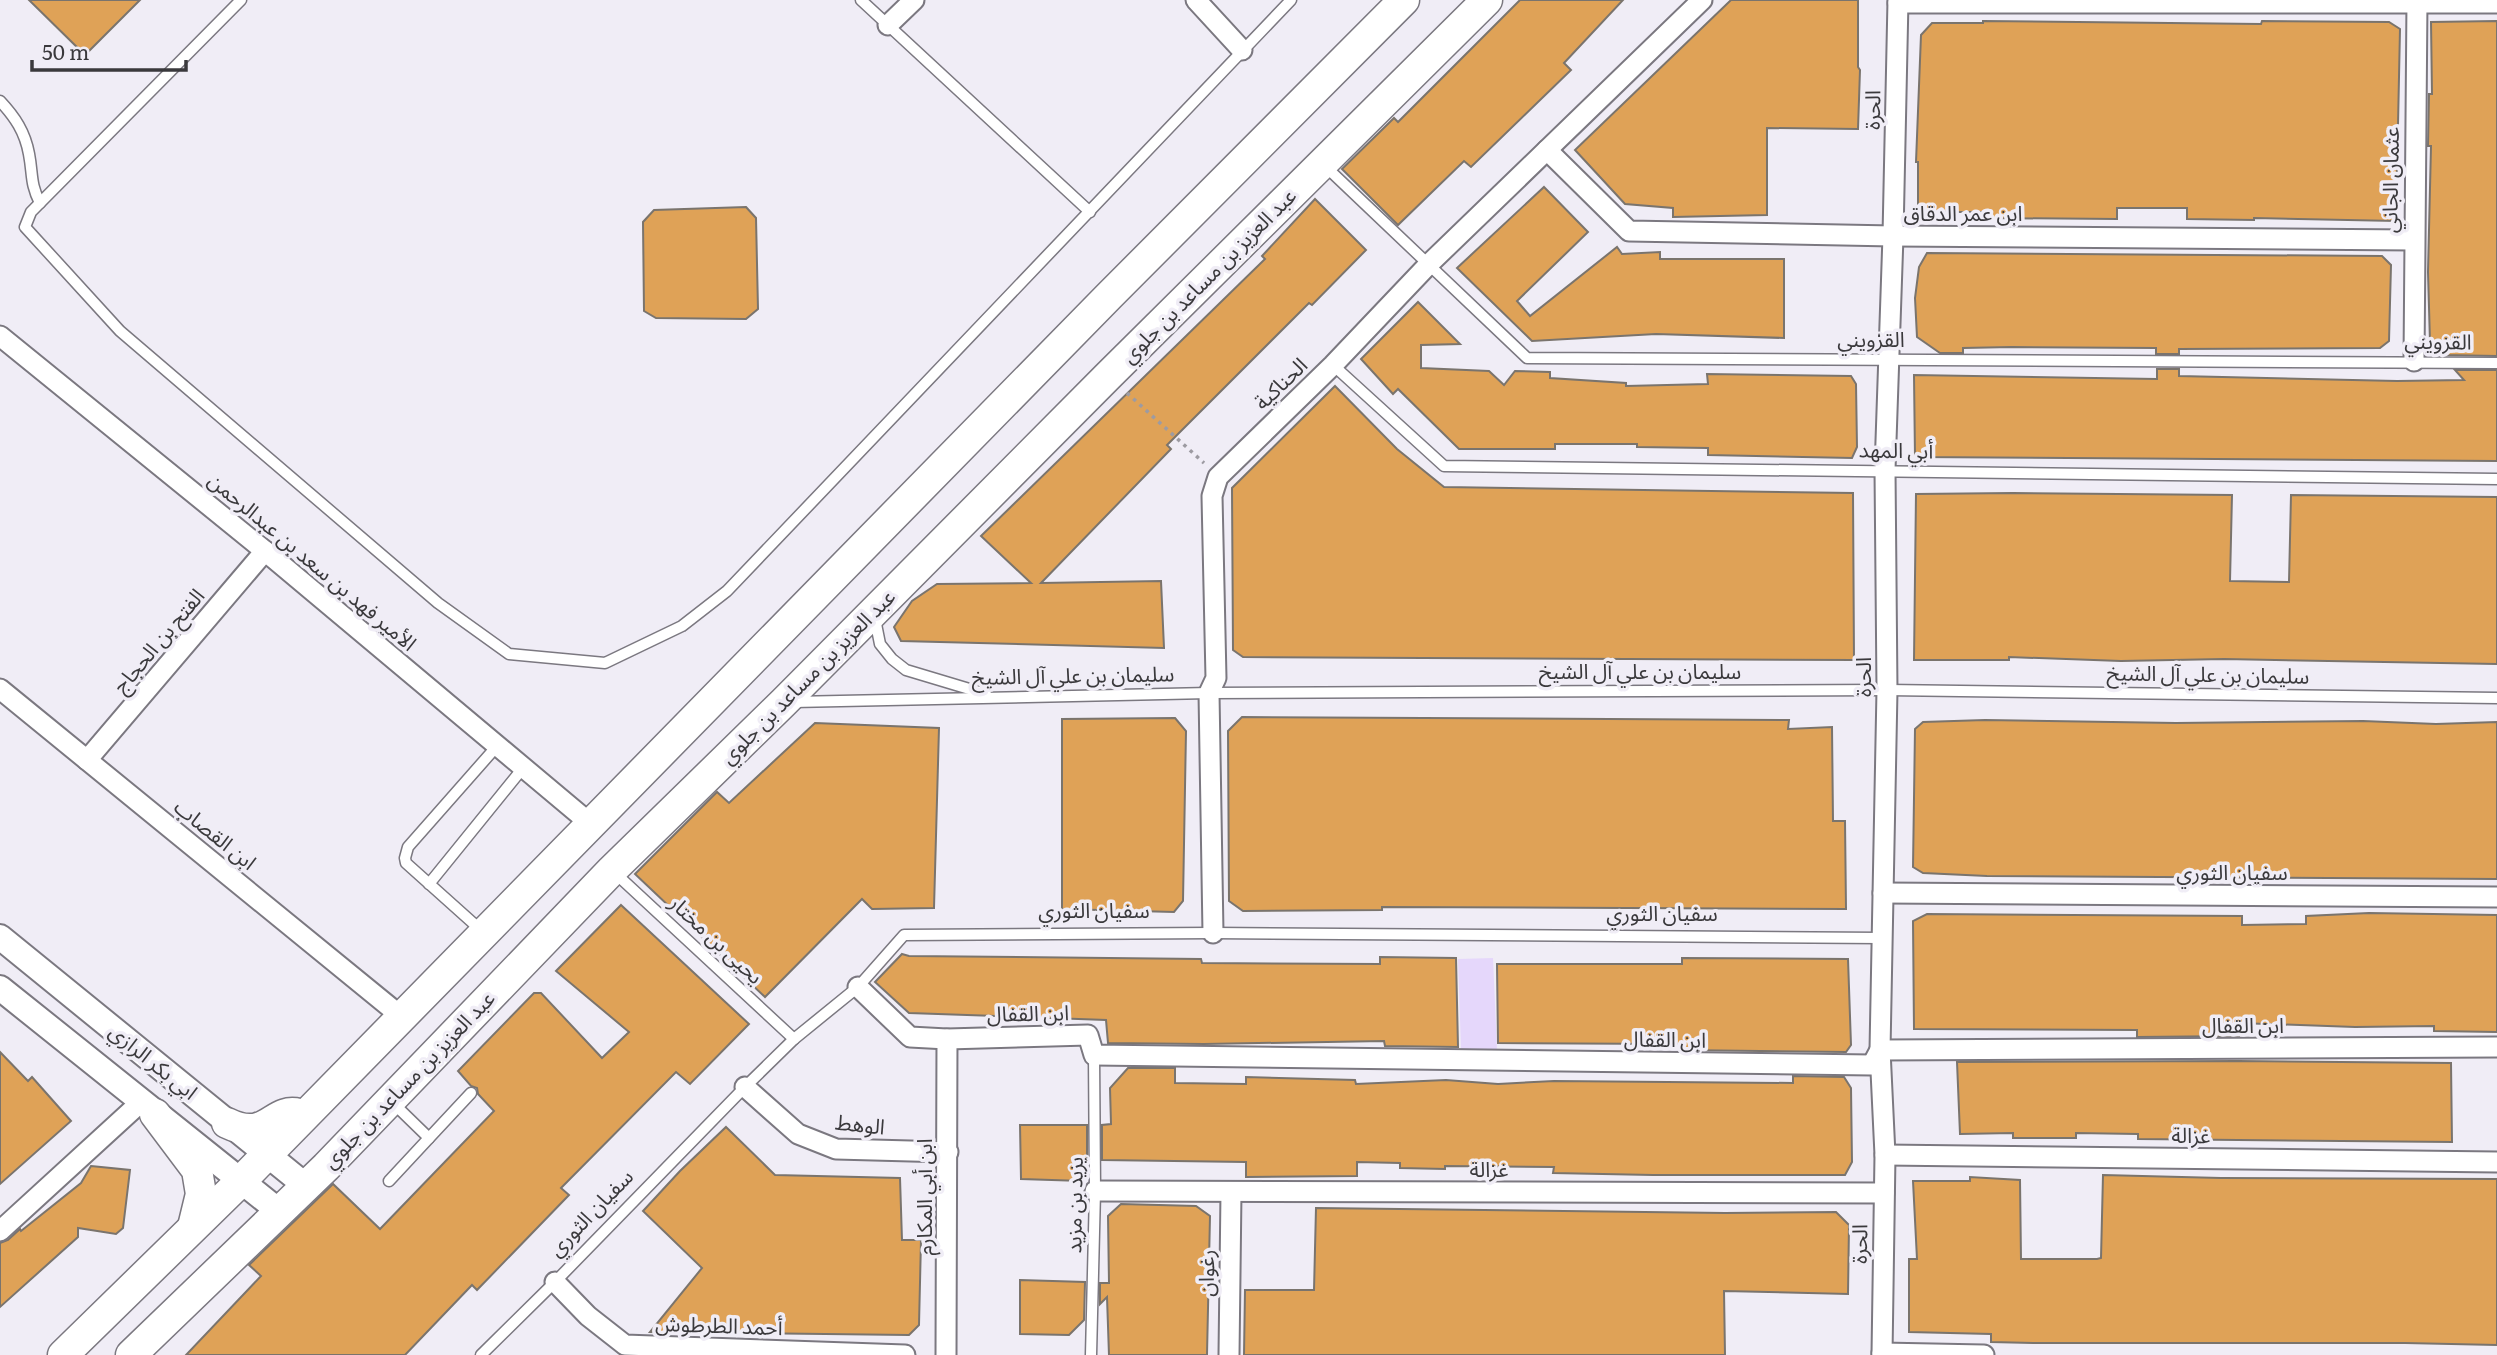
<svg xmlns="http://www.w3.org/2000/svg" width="2497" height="1355" font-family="Literata,'Noto Sans Arabic',serif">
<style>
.green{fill:#e5d7fb}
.building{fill:#dfa257;stroke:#7a746d;stroke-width:2}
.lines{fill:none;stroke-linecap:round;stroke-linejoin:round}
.service-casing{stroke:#7b7880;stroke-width:13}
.minor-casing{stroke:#7b7880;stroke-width:23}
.tertiary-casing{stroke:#7b7880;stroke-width:28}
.primary-casing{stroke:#7b7880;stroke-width:33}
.path{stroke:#9d9ba2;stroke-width:3.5;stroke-dasharray:3.5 5;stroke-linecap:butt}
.service{stroke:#fff;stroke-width:10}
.minor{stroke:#fff;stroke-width:19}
.tertiary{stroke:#fff;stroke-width:24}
.primary{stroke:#fff;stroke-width:30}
.labels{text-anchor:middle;stroke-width:7;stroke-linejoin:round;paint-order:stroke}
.street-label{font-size:21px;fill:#3a393c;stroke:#f0edf6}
</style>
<rect width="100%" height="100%" fill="#f0edf6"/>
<!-- green -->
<path class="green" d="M1493,958L1497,1050L1461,1049L1458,959Z"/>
<!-- building -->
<g class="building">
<path d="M29,0H140L85,55Z"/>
<path d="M1520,0H1623L1564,63L1571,70L1471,167L1464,161L1398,225L1342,169L1394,118L1398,122Z"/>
<path d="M1731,0H1858V67L1860,70L1858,129L1767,128V215L1673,217V208L1625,204L1575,150Z"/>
<path d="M1983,21L2261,24L2262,21L2389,22L2400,29L2396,221L2254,218V220L2187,219V208H2117V219L1984,218V212H1918V162H1916L1921,35L1932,23H1983Z"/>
<path d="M2497,21V356L2442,355L2430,342L2428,272L2431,146H2428L2429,94H2432L2431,22Z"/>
<path d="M1544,187L1588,232L1517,301L1530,316L1617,247L1622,254L1660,252V259H1784V338L1656,334L1532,341L1457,268Z"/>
<path d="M1315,199L1366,250L1312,305L1309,303L1167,445L1171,449L1041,583L1161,581L1164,648L901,641L894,627L912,601L937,584L1031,583L981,536L1265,259L1262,256Z"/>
<path d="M746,207L756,218L758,309L746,319L656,318L644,311L643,222L654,210Z"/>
<path d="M1927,253L2382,256L2391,265L2389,341L2380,348L2179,349V354H2156V348L2012,347L1963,348V353H1940L1917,337L1915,298L1919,267Z"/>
<path d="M1418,302L1460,344L1421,345V368L1489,371L1504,385L1515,371L1550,372V378L1626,383V386L1708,384L1707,374L1851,376L1856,384L1857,447L1852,458L1708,455V448L1637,447V444H1555V449H1459L1398,389L1393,394L1361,359Z"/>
<path d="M2157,369H2179V376L2397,381L2464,380L2455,370H2497V461L1915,457L1914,375L2157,379Z"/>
<path d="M1335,386L1397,449L1444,487L1853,493L1854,660L1243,657L1233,650L1232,488Z"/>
<path d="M2013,493L2232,495L2230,581L2289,582L2291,495L2497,497V664L2224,659L2121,661L2009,657V660H1914L1916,494Z"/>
<path d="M1242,717L1789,720L1788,729L1832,727L1833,821H1845L1846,909L1382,907V910L1243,911L1229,901L1228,731Z"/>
<path d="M1175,718L1186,731L1183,901L1174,912L1062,909V719Z"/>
<path d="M1985,720L2176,723L2363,721L2436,724L2497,722V879L1987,876L1923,873L1913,867L1915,729L1923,722Z"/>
<path d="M815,723L939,728L934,908L872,909L862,899L765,997L635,874L717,792L729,803Z"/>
<path d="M621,905L749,1024L690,1084L676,1072L561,1188L569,1195L477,1290L472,1285L405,1355H186L261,1276L249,1265L333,1184L380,1229L494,1111L478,1094L477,1088L471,1086L458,1071L534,993H541L602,1058L629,1032L556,971Z"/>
<path d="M2369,913L2497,915V1032L2434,1031V1026L2355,1027L2239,1023V1036L2137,1037V1030L1914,1029L1913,921L1927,914L2242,916V925L2306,924V916Z"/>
<path d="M902,954L909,956L1201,959L1202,963L1380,964V957L1456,958L1458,1047L1385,1046L1384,1041L1204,1044L1108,1043L1106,1020L909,1013L875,982Z"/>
<path d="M1682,958L1848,959L1851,1045L1846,1052L1680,1050V1044L1498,1043L1497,964H1682Z"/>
<path d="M0,1052L28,1081L32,1077L71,1121L0,1184Z"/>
<path d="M2238,1061L2451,1063L2452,1142L2138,1139V1134L2076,1133V1138H2013V1133L1960,1134L1957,1062Z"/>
<path d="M1128,1068H1175V1083L1246,1084V1077L1355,1080L1356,1084L1446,1080L1498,1084L1554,1081L1793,1083V1076L1844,1077L1851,1088L1852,1162L1845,1175H1653L1553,1173L1554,1167L1445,1166V1169L1400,1168V1163L1357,1162V1176L1246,1177V1162L1102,1160V1125L1111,1124L1110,1088Z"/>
<path d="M1020,1125H1087V1160H1082V1181L1021,1179Z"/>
<path d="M726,1127L775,1175L900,1178L902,1240H921L919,1325L909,1335L650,1332L702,1268L643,1211L680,1171Z"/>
<path d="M91,1166L130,1170L123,1228L116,1234L78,1228V1237L0,1307V1243L8,1240L20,1229L21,1231L81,1183Z"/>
<path d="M2103,1175L2221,1178L2497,1179V1345L2405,1343H2033L1991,1342V1334L1909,1332V1259H1917L1913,1181H1970V1177L2020,1180L2021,1259H2097L2101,1258Z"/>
<path d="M1121,1204L1196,1206L1210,1216L1207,1355H1109L1107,1297L1100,1304V1283H1109L1108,1216Z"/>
<path d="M1316,1208L1725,1213L1836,1212L1849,1225L1848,1294L1724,1291L1725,1355H1244L1245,1290H1314Z"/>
<path d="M1020,1280L1085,1282L1084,1320L1069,1335L1020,1334Z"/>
</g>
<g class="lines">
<defs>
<g id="service">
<path d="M241,0L31,212L25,227L120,331L438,603L509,654L605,663L682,626L727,591L1291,0"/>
<path d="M861,0L1090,212"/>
<path d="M0,101C15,117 25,132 29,154C33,175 30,183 40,203"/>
<path d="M1325,166L1527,358L2497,363"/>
<path d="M1333,365L1444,466L2497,479"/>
<path d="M875,619L880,644L892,659L906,670L986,694"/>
<path d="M793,702L1209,693L1887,690L2497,698"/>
<path d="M615,873L794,1039"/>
<path d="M429,884L523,768"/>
<path d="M483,932L406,863L405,858L408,847L497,746"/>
<path d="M429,1138L471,1093"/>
<path d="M389,1181L429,1138L393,1103"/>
<path d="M481,1355L555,1282L745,1087L794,1039L858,987L904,935L1213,933L1881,938"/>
<path d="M1091,1355L1095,1191L1094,1055"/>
</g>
<g id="minor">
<path d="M1196,0L1242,50"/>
<path d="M1898,3H2497"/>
<path d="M888,25L914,0"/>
<path d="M1547,150L1629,231L1893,236L2413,240"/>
<path d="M0,336L265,551L592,825"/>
<path d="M2414,361L2417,0"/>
<path d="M0,689L402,1017"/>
<path d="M87,760L265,551"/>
<path d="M1883,893L2497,897"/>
<path d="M1213,933L1209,693L1216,678L1212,496L1218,477L1333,365L1429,264L1702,0"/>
<path d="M858,987L910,1037L947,1039L1088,1035L1094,1055L1872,1065L1880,1050L2497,1047"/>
<path d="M745,1087L798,1134L836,1149L948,1152"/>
<path d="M1885,1155L2497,1162"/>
<path d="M1095,1191L1884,1193"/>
<path d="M0,1231L141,1102"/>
<path d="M555,1282L588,1316L625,1345L905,1355"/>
<path d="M1882,1353L1984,1355"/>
<path d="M946,1355L947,1039"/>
<path d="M1229,1355L1231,1192"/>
<path d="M1882,1355L1885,1155L1880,1050L1887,690L1885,470L1893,236L1898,0"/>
</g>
<g id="tertiary">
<path d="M0,937L306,1186"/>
<path d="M0,988L280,1212"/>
</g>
<g id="primary">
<path d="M155,1114L197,1170L201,1194L193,1227"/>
<path d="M227,1123C268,1143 272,1107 299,1114"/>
<path d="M63,1355L242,1180L1109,296L1404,0"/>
<path d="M131,1355L326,1167L612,870L784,702L1108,376L1487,0"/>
</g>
</defs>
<!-- service casing -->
<use href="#service" class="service-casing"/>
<!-- minor casing -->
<use href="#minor" class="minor-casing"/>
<!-- tertiary casing -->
<use href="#tertiary" class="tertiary-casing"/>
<!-- primary casing -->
<use href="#primary" class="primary-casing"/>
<!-- path -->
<path class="path" d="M1127,393L1204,463"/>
<!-- service -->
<use href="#service" class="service"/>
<!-- minor -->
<use href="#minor" class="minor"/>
<!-- tertiary -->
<use href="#tertiary" class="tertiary"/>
<!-- primary -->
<use href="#primary" class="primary"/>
</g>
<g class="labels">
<!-- street labels -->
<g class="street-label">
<text transform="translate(1873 110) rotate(-89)" y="7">الحرة</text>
<text transform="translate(2391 180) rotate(-89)" y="7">عثمان الجاني</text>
<text x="1963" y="221">ابن عمر الدقاق</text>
<text transform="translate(1209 276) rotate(-45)" y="7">عبد العزيز بن مساعد بن جلوي</text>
<text x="1871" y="347">القزويني</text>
<text transform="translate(2438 342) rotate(1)" y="7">القزويني</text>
<text transform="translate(1281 384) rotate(-44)" y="7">الحناكية</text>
<text transform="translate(1896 451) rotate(1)" y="7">أبي المهد</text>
<text transform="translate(312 562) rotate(40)" y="7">الأمير فهد بن سعد بن عبدالرحمن</text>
<text transform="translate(159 641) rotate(-50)" y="7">الفتح بن الحجاج</text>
<text x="1640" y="679">سليمان بن علي آل الشيخ</text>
<text transform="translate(2208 675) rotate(1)" y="7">سليمان بن علي آل الشيخ</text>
<text transform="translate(1073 676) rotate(-1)" y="7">سليمان بن علي آل الشيخ</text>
<text transform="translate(808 677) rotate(-45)" y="7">عبد العزيز بن مساعد بن جلوي</text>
<text transform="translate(1864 677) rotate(-90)" y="7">الحرة</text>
<text transform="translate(215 835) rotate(39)" y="7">ابن القصاب</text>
<text x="2232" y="880">سفيان الثوري</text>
<text x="1094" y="918">سفيان الثوري</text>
<text x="1662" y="921">سفيان الثوري</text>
<text transform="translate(716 940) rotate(43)" y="7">يحيى بن مختار</text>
<text transform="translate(1028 1014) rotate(-1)" y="7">ابن القفال</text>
<text x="2243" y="1033">ابن القفال</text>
<text transform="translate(1665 1040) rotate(1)" y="7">ابن القفال</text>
<text transform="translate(153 1062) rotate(39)" y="7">ابي بكر الرازي</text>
<text transform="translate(409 1080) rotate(-46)" y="7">عبد العزيز بن مساعد بن جلوي</text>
<text transform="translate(860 1125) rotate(6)" y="7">الوهط</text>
<text transform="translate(2191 1136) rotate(1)" y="7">غزالة</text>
<text x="1489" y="1177">غزالة</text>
<text transform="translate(925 1197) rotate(-90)" y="7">ابن أبي المكارم</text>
<text transform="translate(1075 1205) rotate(-89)" y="7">يزيد بن مزيد</text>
<text transform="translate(591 1213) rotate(-46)" y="7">سفيان الثوري</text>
<text transform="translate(1860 1244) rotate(-89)" y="7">الحرة</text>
<text transform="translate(1207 1273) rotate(-89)" y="7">رغوان</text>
<text transform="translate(719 1326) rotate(2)" y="7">أحمد الطرطوش</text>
</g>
</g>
<!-- scale -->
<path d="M32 60v10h154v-10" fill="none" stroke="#3a393c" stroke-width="3.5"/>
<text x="42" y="60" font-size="21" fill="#3a393c" stroke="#f0edf6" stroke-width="5" paint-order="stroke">50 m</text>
</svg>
